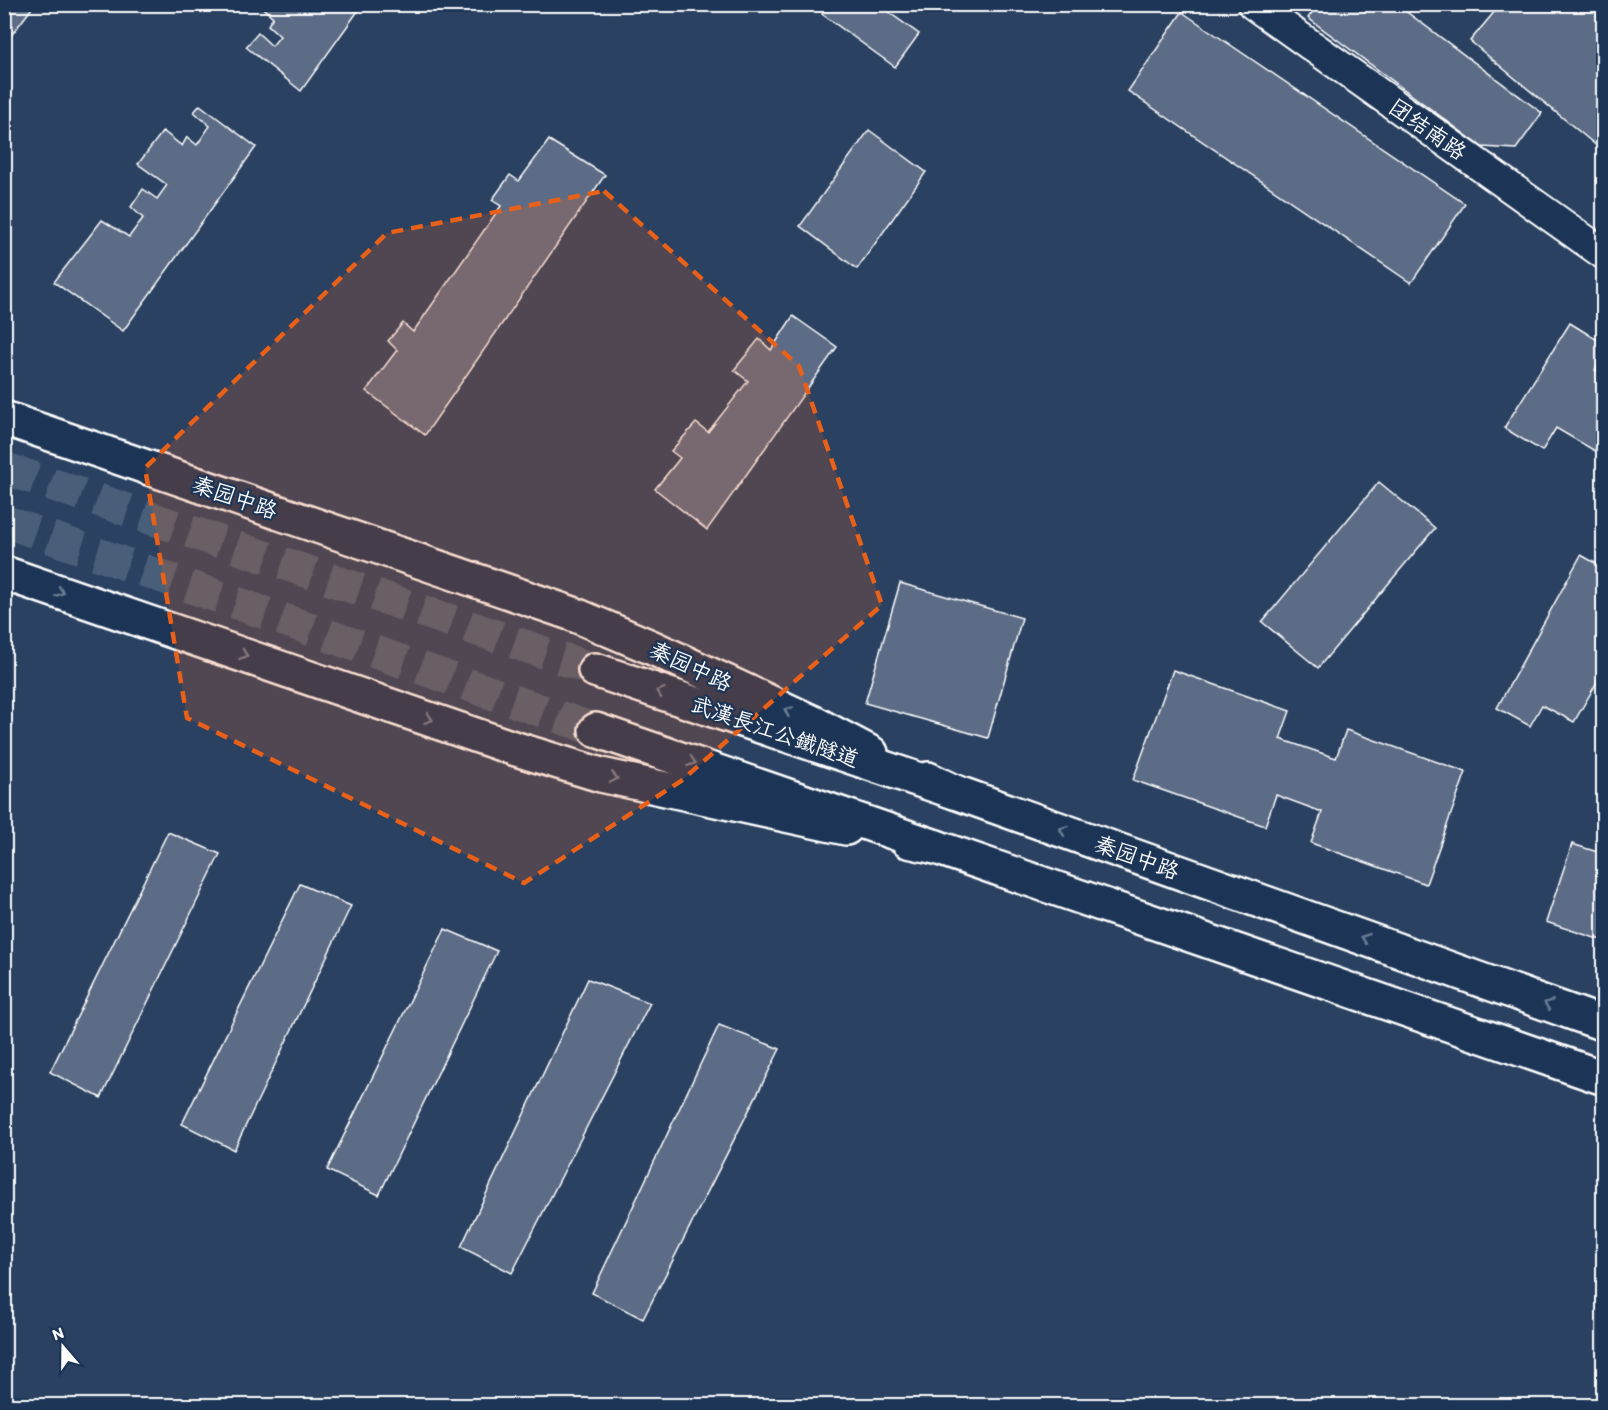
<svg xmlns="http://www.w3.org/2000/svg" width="1608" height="1410" font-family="Itim,'LXGW WenKai TC',sans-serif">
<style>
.building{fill:#5b6c86;stroke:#fff;stroke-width:1.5}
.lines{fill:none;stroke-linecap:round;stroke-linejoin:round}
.primary-tunnel{stroke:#4a5e79;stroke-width:33;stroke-dasharray:33 16;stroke-linecap:butt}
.street-casing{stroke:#fff;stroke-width:34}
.secondary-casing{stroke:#fff;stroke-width:38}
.primary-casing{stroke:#fff;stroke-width:38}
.street{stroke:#1d3557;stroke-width:30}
.secondary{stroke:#1d3557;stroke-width:33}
.primary{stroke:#1d3557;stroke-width:33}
.oneway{stroke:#6c7c92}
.marked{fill:#e96118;fill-opacity:0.2;stroke:#e96118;stroke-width:4.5;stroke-dasharray:12 8;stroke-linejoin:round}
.labels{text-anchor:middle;stroke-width:4.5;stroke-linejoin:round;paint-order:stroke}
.street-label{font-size:22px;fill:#fff;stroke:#1d3557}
</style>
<rect width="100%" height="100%" fill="#2a4161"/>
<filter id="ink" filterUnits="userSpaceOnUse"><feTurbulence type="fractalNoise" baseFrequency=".0167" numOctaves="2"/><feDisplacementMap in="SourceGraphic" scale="12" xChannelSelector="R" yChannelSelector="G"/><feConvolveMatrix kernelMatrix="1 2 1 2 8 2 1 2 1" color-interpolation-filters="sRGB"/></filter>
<g filter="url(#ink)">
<!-- building -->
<g class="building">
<path d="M4,4H35L4,45Z"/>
<path d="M258,4H363L301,91L246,47L258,33L272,46L280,36L268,25L273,17Z"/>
<path d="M829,4H877L919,34L895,67L822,14Z"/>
<path d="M1318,4H1396L1542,113L1516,149L1482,147L1308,18Z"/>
<path d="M1501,4H1604V152L1470,41Z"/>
<path d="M1182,12L1465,204L1411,283L1128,91Z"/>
<path d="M200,105L256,147L123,331L54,282L102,220L129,237L143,218L131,207L143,189L157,199L167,185L138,164L163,131L182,146L187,137L197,145L210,126L194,112Z"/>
<path d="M869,130L926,172L857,269L800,226Z"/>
<path d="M549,140L605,175L425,435L366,391L397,350L388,341L403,323L413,332L501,206L492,200L510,175L519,181Z"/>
<path d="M793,316L837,347L707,530L655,489L680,458L671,451L696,423L708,432L748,381L734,370L759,339L771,350Z"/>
<path d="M1570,323L1604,344V357L1595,370L1604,375V437L1595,451L1556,428L1542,451L1504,428Z"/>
<path d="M1379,482L1435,528L1318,668L1262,622Z"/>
<path d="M1581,555L1604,568V670L1574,722L1542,705L1530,726L1497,708Z"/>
<path d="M900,583L1022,618L988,738L865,703Z"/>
<path d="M1173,670L1290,711L1280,739L1336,758L1346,730L1466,772L1426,884L1311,843L1322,812L1276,795L1265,826L1133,780Z"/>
<path d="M168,832L220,854L101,1098L50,1072Z"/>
<path d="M1572,844L1604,854V941L1546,922Z"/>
<path d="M300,884L351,906L234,1150L182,1124Z"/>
<path d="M445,929L497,951L379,1195L327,1170Z"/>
<path d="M588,979L650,1003L512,1273L461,1247Z"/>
<path d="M719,1025L780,1049L643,1319L592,1293Z"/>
</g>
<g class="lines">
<!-- primary-tunnel -->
<g class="primary-tunnel">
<path d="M4,468L595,670"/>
<path d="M4,521L596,730"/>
</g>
<defs>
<path id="street" d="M1253,4L1604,254"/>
<g id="secondary">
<path d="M4,418L573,614L653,648L816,724L871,753"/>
<path d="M4,573L513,748L601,775L846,828"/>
<path d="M928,779L955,792L1604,1024"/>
<path d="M908,841L936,847L1604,1078"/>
</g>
<g id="primary">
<path d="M595,670L955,792"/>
<path d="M596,730L936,847"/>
</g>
</defs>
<!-- street casing -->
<use href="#street" class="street-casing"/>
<!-- secondary casing -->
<use href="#secondary" class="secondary-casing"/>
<!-- primary casing -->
<use href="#primary" class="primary-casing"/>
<!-- street -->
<use href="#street" class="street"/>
<!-- secondary -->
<use href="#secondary" class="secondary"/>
<!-- primary -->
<use href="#primary" class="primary"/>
</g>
<!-- one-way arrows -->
<defs><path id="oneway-chevron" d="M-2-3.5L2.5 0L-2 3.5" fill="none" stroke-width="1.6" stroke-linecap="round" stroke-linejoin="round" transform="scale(1.5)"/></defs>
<g class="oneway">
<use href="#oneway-chevron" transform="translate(60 592) rotate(19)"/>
<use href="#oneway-chevron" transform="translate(244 655) rotate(19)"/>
<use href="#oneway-chevron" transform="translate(660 692) rotate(-161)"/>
<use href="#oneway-chevron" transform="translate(788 711) rotate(-155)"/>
<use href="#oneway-chevron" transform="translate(429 719) rotate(19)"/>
<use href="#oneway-chevron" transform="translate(692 762) rotate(19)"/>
<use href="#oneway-chevron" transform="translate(614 778) rotate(12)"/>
<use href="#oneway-chevron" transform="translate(1063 830) rotate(-160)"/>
<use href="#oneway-chevron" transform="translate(1365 938) rotate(-160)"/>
<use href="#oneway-chevron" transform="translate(1548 1004) rotate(-160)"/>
</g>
</g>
<!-- marked area -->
<path class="marked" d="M604,191L799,366L882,605L681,781L524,883L187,718L145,468L387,233Z"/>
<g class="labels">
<!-- street labels -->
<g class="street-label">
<text transform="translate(1428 129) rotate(35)" y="8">团结南路</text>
<text transform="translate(235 497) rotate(19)" y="8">秦园中路</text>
<text transform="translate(691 666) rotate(25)" y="8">秦园中路</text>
<text transform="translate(775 731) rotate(19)" y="8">武漢長江公鐵隧道</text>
<text transform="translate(1137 857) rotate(20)" y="8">秦园中路</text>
</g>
</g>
<!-- margin -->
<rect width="1608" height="1410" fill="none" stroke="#1d3557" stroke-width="24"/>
<rect x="12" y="12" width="1584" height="1386" fill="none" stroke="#fff" stroke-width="2" filter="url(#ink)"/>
<!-- north arrow -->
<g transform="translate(63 1347) rotate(340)" stroke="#1d3557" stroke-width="4.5" paint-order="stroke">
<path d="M0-4.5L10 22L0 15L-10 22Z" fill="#ffffff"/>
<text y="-9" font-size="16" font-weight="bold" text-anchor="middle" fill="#ffffff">N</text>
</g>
</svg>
